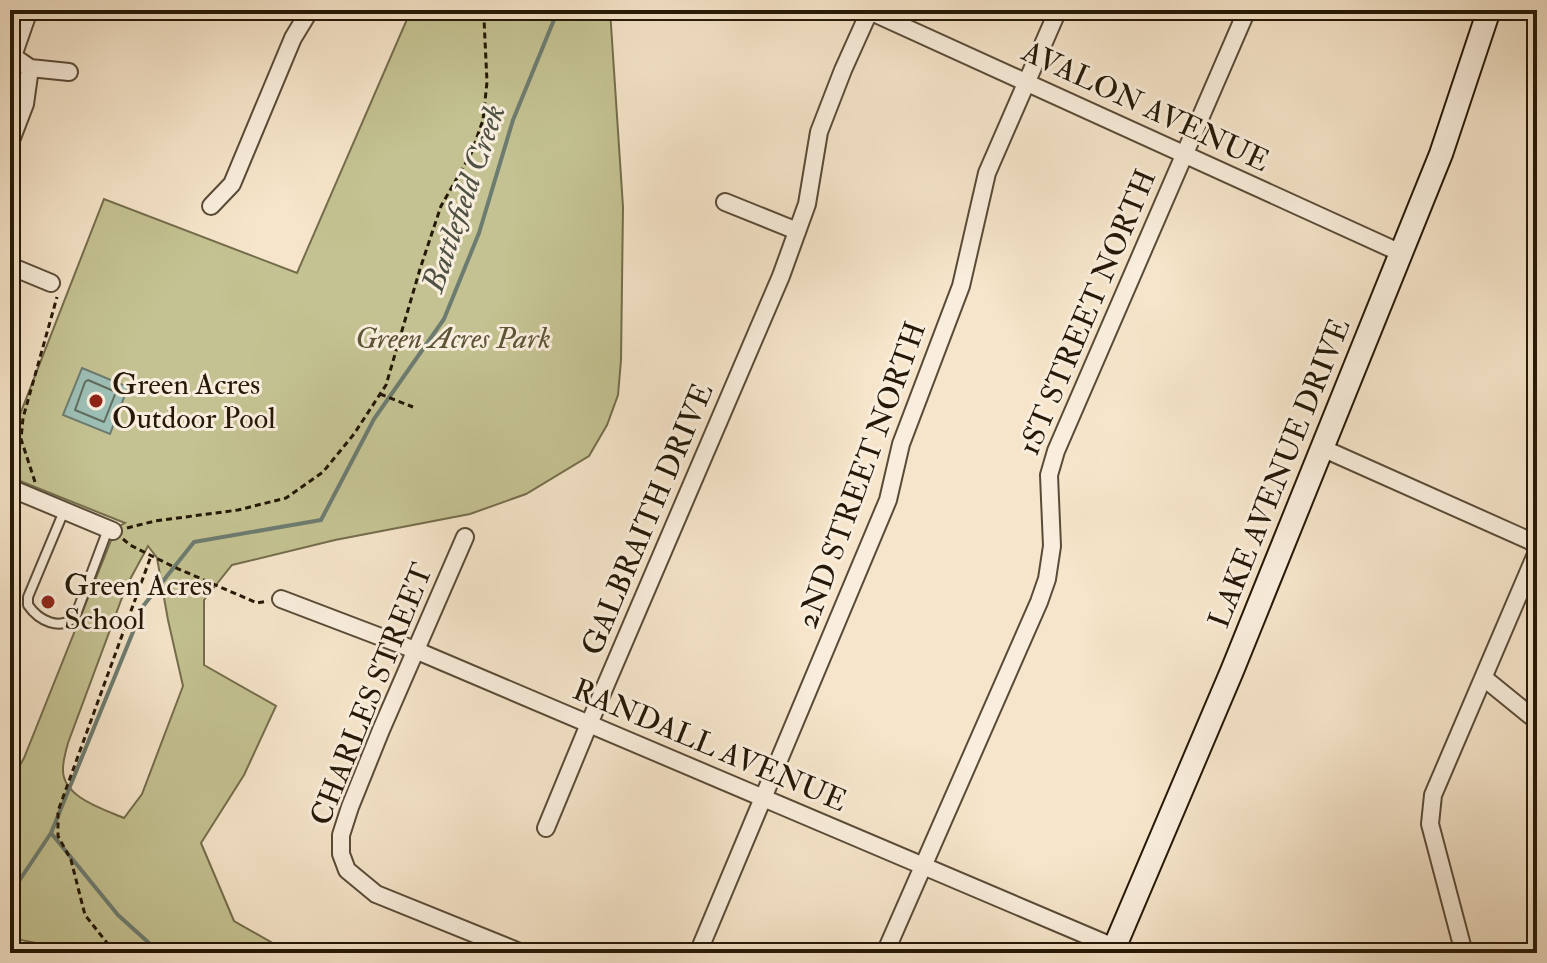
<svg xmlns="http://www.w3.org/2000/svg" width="1547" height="963" font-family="'IM FELL Double Pica',serif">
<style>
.green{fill:#c4c292;stroke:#746d4c;stroke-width:2;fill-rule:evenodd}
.water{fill:#9dbfb6;stroke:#6d7c70;stroke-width:2}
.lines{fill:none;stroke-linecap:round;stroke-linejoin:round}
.shore{stroke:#616c5e;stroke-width:2}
.stream{stroke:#6d7c70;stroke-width:4}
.lane-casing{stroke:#594b37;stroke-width:12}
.street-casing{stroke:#594b37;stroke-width:20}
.secondary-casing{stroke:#251806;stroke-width:26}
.path{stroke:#251806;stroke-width:3;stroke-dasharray:6 4;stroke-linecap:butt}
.lane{stroke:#f9eedd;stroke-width:8}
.street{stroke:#f9eedd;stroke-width:16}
.secondary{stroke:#f9eedd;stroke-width:22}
.poi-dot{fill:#8f2418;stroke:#f9eedd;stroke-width:3}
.labels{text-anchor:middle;stroke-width:6;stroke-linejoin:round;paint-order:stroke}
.street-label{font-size:30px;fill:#251806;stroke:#f9eedd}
.park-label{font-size:30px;font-style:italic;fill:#5d5437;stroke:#f9eedd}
.poi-label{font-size:30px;fill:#251806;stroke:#f9eedd;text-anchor:start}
.water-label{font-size:32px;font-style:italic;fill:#4f5244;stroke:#f9eedd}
</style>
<rect width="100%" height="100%" fill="#f6e5ca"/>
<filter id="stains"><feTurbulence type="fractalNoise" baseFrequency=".0025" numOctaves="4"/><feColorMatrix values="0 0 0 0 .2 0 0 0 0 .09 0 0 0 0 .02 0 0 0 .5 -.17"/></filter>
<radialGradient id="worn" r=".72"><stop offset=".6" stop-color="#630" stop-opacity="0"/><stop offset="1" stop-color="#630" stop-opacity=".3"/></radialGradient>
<!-- green -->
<path class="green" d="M411,10H610L623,207L621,360L618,395L607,425L589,456L526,494L470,514L335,540L232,565L204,600V665L276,706L244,775L201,843L234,921L290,953H53L52,946L16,939L10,941V787L11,781L24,758L116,528L125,523L10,477V440L104,199L297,273ZM148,546L157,558L168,620L183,686L142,794L124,818C103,809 62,797 63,769C63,760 66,751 68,743L126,587Z"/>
<!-- water -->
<path class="water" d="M82,368L128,387L110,434L63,415Z"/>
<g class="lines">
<!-- shore -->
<path class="shore" d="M88,380L116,392L104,422L75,410L85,382Z"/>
<!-- stream -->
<g class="stream">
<path d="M51,833L118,915L160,953"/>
<path d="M10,888L17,884L51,833L144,605L194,542L321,520L374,419L444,319L479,233L513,120L558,10"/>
</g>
<defs>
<path id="lane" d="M64,511L28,597V605C39,621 60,631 75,617L108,529"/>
<g id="street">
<path d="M867,10L1401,253"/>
<path d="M10,54L30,68L69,72"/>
<path d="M13,56L29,10"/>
<path d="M10,143L25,104L30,68"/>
<path d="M725,202L797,231"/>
<path d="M211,206L232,184L293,38L310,10"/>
<path d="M10,266L51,283"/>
<path d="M1322,448L1537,544"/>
<path d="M10,488L113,531"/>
<path d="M465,537L381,730L350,807L341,835V854L347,870L376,894L522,953"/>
<path d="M281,599L415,650L1114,947"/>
<path d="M1484,678L1537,721"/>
<path d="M546,828L589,724L781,276L807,204L819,132L843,70L870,10"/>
<path d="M698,953L888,500L901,444L961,286L987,173L1058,10"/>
<path d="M885,953L1039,602L1047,579L1052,546L1049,475L1056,451L1247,10"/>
<path d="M1464,953L1430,824L1433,795L1537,552"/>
</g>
<path id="secondary" d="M1112,953L1232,671L1441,154L1489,10"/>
</defs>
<!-- lane casing -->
<use href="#lane" class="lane-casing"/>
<!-- street casing -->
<use href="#street" class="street-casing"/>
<!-- secondary casing -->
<use href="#secondary" class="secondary-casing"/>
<!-- path -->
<g class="path">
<path d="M380,394L413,407"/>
<path d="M35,482L21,439L23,418L57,297"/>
<path d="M127,528L155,521L238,510L286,498L323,472L354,434L386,385L420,269L441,206L471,154L483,120L487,82L484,19L486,10"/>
<path d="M123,539L130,545L174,567L257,603L268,601"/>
<path d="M115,953L85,915L71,860L58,836V811L151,556"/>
</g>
<!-- lane -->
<use href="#lane" class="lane"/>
<!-- street -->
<use href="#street" class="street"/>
<!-- secondary -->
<use href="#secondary" class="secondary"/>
</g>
<!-- markers -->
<g class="poi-dot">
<circle cx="96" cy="401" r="8"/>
<circle cx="48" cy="602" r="8"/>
</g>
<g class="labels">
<!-- street labels -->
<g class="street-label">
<text transform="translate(1146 106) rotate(25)" y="10">AVALON AVENUE</text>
<text transform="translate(1087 312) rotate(-67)" y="10">1ST STREET NORTH</text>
<text transform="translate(1279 473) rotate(-68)" y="10">LAKE AVENUE DRIVE</text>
<text transform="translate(861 475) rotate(-70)" y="10">2ND STREET NORTH</text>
<text transform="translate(647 519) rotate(-67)" y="10">GALBRAITH DRIVE</text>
<text transform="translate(371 694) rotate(-68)" y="10">CHARLES STREET</text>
<text transform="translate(710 745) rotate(23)" y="10">RANDALL AVENUE</text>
</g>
<!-- park labels -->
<g class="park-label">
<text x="453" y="348">Green Acres Park</text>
</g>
<!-- poi labels -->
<g class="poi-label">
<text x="112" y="394">Green Acres<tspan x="112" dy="34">Outdoor Pool</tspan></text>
<text x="64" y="595">Green Acres<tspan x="64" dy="34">School</tspan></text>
</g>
<!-- water labels -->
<g class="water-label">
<text transform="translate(463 198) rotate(-71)" y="11">Battlefield Creek</text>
</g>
</g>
<!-- margin -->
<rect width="1547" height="963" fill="none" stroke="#f6e5ca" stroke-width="40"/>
<rect x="12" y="12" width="1523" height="939" fill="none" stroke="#251806" stroke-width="4"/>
<rect x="20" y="20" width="1507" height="923" fill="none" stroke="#251806" stroke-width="2"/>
<rect width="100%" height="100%" filter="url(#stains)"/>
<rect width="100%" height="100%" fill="url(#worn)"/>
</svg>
